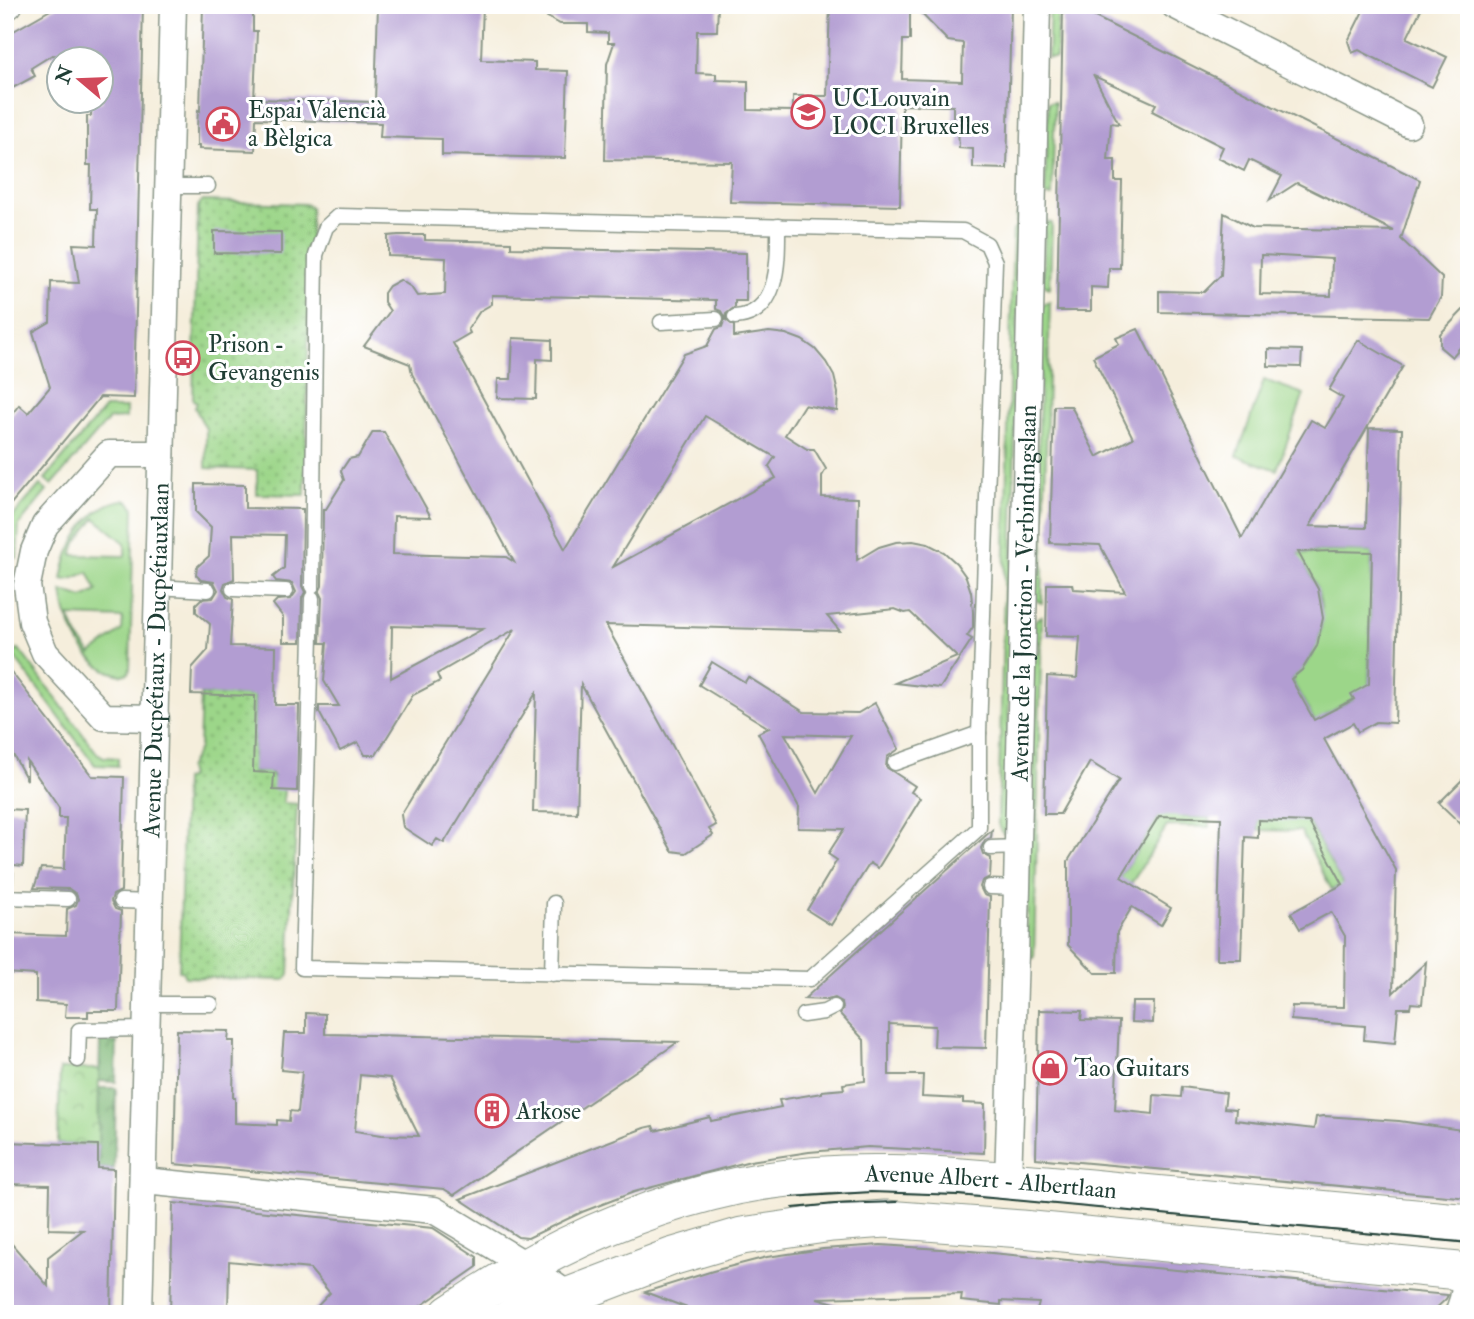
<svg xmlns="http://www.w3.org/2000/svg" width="1474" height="1319" font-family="'IM FELL Double Pica',serif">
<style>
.grass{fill:#9cd689;stroke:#5e8a5e;stroke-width:2;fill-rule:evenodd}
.forest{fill:url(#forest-crowns);stroke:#4e7a54;stroke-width:2}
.park{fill:url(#park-crowns);stroke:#5e8a5e;stroke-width:2}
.garden{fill:url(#garden-dots);stroke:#5e8a5e;stroke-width:2}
.building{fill:#b29dd2;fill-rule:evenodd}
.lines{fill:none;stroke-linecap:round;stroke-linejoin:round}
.service-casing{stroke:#8a9688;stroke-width:17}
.minor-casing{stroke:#8a9688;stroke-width:29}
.secondary-casing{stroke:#8a9688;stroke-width:39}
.service{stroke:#fff;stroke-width:14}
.minor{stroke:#fff;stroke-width:26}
.secondary{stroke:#fff;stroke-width:37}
.tram{stroke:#1f3d34;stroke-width:2}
.labels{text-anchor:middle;stroke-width:6;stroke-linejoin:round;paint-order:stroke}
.poi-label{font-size:24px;fill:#1f3d34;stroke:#fff;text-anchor:start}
.street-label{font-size:24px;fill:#1f3d34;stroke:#fff}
</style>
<defs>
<pattern id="forest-crowns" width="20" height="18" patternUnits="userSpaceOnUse" patternTransform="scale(1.75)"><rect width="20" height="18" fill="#7db775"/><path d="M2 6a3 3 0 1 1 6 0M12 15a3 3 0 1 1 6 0" fill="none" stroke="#669661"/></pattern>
<pattern id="park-crowns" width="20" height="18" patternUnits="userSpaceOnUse" patternTransform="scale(1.75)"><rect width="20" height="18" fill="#9cd689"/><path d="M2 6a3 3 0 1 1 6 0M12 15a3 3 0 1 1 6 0" fill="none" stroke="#7faf71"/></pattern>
<pattern id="garden-dots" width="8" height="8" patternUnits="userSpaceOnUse" patternTransform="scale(1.75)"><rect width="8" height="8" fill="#9cd689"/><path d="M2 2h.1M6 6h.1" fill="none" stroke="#7faf71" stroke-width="1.8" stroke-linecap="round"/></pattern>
</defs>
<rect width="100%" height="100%" fill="#fff"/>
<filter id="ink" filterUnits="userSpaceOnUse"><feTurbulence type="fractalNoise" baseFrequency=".0143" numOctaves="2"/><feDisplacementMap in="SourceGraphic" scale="14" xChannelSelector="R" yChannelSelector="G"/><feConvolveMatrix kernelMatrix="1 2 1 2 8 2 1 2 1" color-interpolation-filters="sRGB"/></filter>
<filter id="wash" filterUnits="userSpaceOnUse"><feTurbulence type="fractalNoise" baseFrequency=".00686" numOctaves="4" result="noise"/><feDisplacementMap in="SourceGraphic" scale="28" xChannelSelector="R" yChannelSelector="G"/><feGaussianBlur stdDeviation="1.57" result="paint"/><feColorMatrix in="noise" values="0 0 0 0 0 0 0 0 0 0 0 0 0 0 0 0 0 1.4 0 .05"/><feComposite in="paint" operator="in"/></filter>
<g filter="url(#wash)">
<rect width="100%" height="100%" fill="#f5eedc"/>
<!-- grass -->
<g class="grass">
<path d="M1050,5H1058L1056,58H1048Z"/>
<path d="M1048,102H1055L1052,196H1045Z"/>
<path d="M1017,214L1020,215L1006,834H1003L998,824L1013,231L1016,227Z"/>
<path d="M1045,222L1052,223L1050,288L1045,286L1043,282Z"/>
<path d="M1050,302L1042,603L1037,601L1035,596L1042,309L1044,304Z"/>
<path d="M1264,380L1304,394L1277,470L1237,456Z"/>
<path d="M105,408H126V418L109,419L52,485L45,479Z"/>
<path d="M40,485L47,491L19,525L17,558L7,557L9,521Z"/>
<path d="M124,500L130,502L134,508L130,668L129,673L122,675C86,670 65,623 62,591L83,598L97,591L88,572L72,579L62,580C66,549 89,503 124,500ZM95,518L125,543V556L72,555L76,543ZM69,616L123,618L122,630L91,654L77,635Z"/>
<path d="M1334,551L1372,552L1369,690L1325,715L1319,729L1291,679C1331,647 1332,587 1293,554Z"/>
<path d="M1042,616L1034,958H1026L1034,653H1039V642L1034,641L1035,620Z"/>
<path d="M19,649L97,753L104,757L118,758V766L95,765L12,654Z"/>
<path d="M1175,790L1183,795V817L1209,818V827L1167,826L1131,884L1114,888Z"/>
<path d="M1294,795L1349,896L1343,898L1337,887L1332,890L1301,831L1258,830V820Z"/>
</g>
<!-- forest -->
<g class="forest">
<path d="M100,1042H117L116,1082L99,1081Z"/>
<path d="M99,1088H116L114,1169L98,1168Z"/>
</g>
<!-- park -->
<path class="park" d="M60,1069H99L98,1145L58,1144Z"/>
<!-- garden -->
<g class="garden">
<path d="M202,201L306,204L311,208L305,495L257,494V470L206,468V429L195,408L197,402L193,400L198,206Z"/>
<path d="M201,694L255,695L253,772H270L284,790L283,803L297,804L289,974L285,980L185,977L182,971H179L184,780L190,777L188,769L199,748Z"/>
</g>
<g id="blocks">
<!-- building -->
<g class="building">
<path d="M59,5H143L134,398L100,397L5,511V423L19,405L28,413L50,387L33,332L50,322L51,282L79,283L73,244L96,245L97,209H90L91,165H87V116H91V102H102V60L52,55L31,68L35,76L5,92V36Z"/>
<path d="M203,5H253V31H257L254,99L375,102L378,5H483L481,60L535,62V70L568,71L565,158L442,155V139L380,137L381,123L256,119L255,151L199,149V146H197V128L198,110L200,111Z"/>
<path d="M526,5H718L717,31H697L696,73L716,74V80L748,81V110L793,111V96H827L830,5H910V40H903L902,79L962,81L963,43L948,41L913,5H1011L1007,169L973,168V149L959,148L958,127H953V106L902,105L900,206L730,202L732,162L605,160L607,64L614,43H608V33L588,32V24H560Z"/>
<path d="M1063,5H1077L1092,13L1091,15L1420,180L1401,239L1442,278L1441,297L1429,318L1159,312V291L1204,292L1221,275L1224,213L1253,228L1394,231L1297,183L1269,201L1282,176L1249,160L1244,171L1218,158L1223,147L1152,111L1156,104L1094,76L1119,124L1111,123L1108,160H1115V181H1122L1120,268H1109L1108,288L1091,287V311H1057ZM1261,255L1332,259L1331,296L1260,294Z"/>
<path d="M1366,5H1423L1407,38L1447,57L1432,87L1359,50L1352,53L1348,41Z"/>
<path d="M214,231L281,232V254L214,253Z"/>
<path d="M398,235H425V240L511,242V248L746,253V301H735V307L726,314V320L734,326V337L769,332L786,334L802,340L815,349L826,362L834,376L838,393L837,411L804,405L785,435L807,449H814L826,469L822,476V497L858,498L857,560L879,547L896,542L913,541L928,544L944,552L956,563L966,577L971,592L973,612V627L967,636L972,639L940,688L895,683L957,657L910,612L905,613L895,609L827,616L840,631L606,625L716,825L709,829L713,835L686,853L672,851L581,684L577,813L533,812L536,693L444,843L437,839L432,846L403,827L401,815L515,629L437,674L440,681L413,695L376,755H365L358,742L340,751L319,712V706H339L324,681L327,643H320L322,598L319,592L322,586L323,509H326L344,480L341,471L349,459L358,457L373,432H384L431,517L394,516L393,554L506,557L514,562L412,374L410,364L364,346L390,311L384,302V293L389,286L400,280L411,287L417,296L445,294L446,258L388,256V236ZM492,295L716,300V309L721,311L725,318L722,327L716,329L707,346L684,354L565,549L453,343L470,333L468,329L480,311L492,304ZM705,416L775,457L769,466L776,478L613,567ZM392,626L483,629L391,678Z"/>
<path d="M1469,304V337L1452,357L1440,347V334Z"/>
<path d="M1138,329L1242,538L1311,420L1325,428L1343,398L1329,390L1358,340L1403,366L1310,526L1366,528L1369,428L1402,429L1395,723L1376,722L1358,732L1353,723L1324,739L1396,870L1393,993L1426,962L1422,1004L1411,1003L1410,1008H1398L1395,1043L1364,1040L1365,1026L1291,1020L1292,1006L1344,1007L1345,936L1331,912L1300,929L1291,913L1343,884L1309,822L1258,820V838L1245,837L1241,959H1217L1221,818L1159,816L1121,877L1171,908L1161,925L1132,907L1117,932L1116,973H1095L1068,945V861L1119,780L1090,762L1060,814H1044L1047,676L1077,678L1080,637L1046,636L1047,584H1072L1073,589L1125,592L1100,545L1050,543L1054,406H1071L1097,457L1133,438L1093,357L1119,344L1116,338ZM1334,551L1372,552L1369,684L1351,694L1354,699L1314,720L1291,679L1302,670L1317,646L1323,618L1318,589L1298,552Z"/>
<path d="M513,338L552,340V360L537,359L536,399L497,398L498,379H511Z"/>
<path d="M1268,349L1302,350L1301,367L1268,366Z"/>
<path d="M196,484L245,485V508L303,509L302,586L305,592L302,598L301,642H283V617L273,604L277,600L291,599L296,592L292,583L276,581L273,577L284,568L285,535L233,534L234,579L225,583L223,589L227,597L233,599L230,646L276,647L275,705H299L297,791L273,790L274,773L253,772L255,696L191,694L192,668L208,650L210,624L196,612V604L201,599L213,598L218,590L214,582L201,580L196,575L197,567L209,556L211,527L196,512Z"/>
<path d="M712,662L745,682L748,677L804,712L858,713L875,703L899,749L887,757L886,767L915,786L911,792L921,798L878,868L870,863L831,925L807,910L837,860L828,854L844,829L798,828L799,807L758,733L769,728L699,685ZM785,734L851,736L818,793Z"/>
<path d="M5,664L92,776L124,777L121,891L113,895L111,901L115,909L121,911L118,1011H88V1017H65L66,1004L36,1002V975L5,973V934L66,936L67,909L76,905L78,899L76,894L69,889L34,888L41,868L64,869L66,818H59V808L27,761V780L5,740Z"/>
<path d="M1469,773V832L1439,803Z"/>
<path d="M5,809L25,810L23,866L5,864Z"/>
<path d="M992,830L991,838L985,840L981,848L983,854L991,858L990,877L982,881L980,887L984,895L990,897L986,1048L934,1047L935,1026L889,1024V1075H923L922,1097L963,1099V1103L985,1104L984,1153L868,1147L809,1152L750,1161L634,1192L582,1212L528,1238L518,1237L460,1199L644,1128L653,1126L655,1131L710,1117L711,1121L781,1107L779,1100L822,1093V1091L844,1089L843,1084L865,1081L864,1040L840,1014L843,1008L842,1002L835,998L827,1000L804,999Z"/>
<path d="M1132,1002H1154L1153,1023L1131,1022Z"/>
<path d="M1039,1010L1082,1011L1081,1020L1119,1021L1115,1110L1153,1114L1154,1095L1181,1097L1182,1087L1226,1093L1224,1108L1236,1109L1235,1120L1314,1129L1316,1117L1324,1116L1399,1121L1469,1131V1198L1036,1158Z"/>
<path d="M306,1013L325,1014V1034L678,1042L454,1195L444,1189L174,1164L177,1030L229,1031L228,1041H234L233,1098H235V1123L277,1125V1120L289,1121L290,1111L298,1112L302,1072L281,1070L284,1033H306ZM360,1075L390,1078L419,1136L382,1135L355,1131Z"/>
<path d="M5,1142L98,1145V1168L114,1169L111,1314H5V1236L48,1286V1257L83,1230L49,1229L50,1185L5,1184Z"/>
<path d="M173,1203L433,1228L477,1257V1267L409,1314H310L330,1293L310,1269L229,1261L228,1314H170Z"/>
<path d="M881,1245L970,1251L1448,1295L1446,1299L1430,1314H1036L1039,1303L1001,1301V1305L961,1301L962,1294L817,1298L855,1309V1314H703L645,1292L713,1271L767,1257L823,1249Z"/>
</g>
</g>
</g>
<g filter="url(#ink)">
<use href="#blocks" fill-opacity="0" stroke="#8a9688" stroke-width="2"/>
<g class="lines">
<defs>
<g id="service">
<path d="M169,186H208"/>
<path d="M735,317C780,314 778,260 778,226"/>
<path d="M661,322L716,319"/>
<path d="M312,586L316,255L326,227L338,216L963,231L987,244L995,262L979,733V828L810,979L302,968L312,598"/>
<path d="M157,587L208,590"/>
<path d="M233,589L286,591"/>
<path d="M895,763L979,733"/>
<path d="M991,848L1018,847"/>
<path d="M6,873L5,897L68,899"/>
<path d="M990,887L1017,888"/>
<path d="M121,901L151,902"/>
<path d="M552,974L554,903"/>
<path d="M148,1004H211"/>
<path d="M803,1015L824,1012L834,1007"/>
<path d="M78,1060L79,1030L147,1029"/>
<path d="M496,1314L546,1280"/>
</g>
<g id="minor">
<path d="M1174,5L1409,124"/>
<path d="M5,8L9,5"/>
<path d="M156,718L104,717L45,653L32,622L27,585L34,551L45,525L109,454H161"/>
<path d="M144,1181L434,1210L527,1266L569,1296L587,1314"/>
<path id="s1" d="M1008,1181L1017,888L1037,5"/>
<path id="s2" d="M139,1314L173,5"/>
<path d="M1458,1314L1463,1299L1468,1271"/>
</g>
<g id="secondary">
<path id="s3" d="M449,1314C536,1255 634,1208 737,1186C854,1162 973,1178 1090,1188C1216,1200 1342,1211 1469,1223"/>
<path d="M537,1314L569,1296L671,1257L742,1236L832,1223L885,1219L1022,1229L1469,1272"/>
</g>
</defs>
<!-- service casing -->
<use href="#service" class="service-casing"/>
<!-- minor casing -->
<use href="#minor" class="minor-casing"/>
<!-- secondary casing -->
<use href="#secondary" class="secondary-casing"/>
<!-- service -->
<use href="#service" class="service"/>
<!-- minor -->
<use href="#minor" class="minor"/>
<!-- secondary -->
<use href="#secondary" class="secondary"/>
<!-- tram -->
<g class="tram">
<path d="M791,1197L871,1192L959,1195L1469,1243"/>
<path d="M793,1208L835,1204L897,1202"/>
</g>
</g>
</g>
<!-- icons -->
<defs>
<symbol id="university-ring" viewBox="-11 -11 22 22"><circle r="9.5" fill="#fff" stroke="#d1495b" stroke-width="1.5"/><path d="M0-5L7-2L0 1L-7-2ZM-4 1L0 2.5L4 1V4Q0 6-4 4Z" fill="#d1495b"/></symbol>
<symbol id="civic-ring" viewBox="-11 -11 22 22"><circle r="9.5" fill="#fff" stroke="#d1495b" stroke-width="1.5"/><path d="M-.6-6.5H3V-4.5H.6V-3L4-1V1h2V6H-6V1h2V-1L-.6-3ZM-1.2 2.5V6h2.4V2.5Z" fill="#d1495b"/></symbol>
<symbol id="bus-ring" viewBox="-11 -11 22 22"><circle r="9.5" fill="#fff" stroke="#d1495b" stroke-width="1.5"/><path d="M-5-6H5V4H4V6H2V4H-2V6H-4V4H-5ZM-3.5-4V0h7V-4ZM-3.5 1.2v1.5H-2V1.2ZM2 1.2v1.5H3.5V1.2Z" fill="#d1495b"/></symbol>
<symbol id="shop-ring" viewBox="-11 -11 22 22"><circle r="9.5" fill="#fff" stroke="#d1495b" stroke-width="1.5"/><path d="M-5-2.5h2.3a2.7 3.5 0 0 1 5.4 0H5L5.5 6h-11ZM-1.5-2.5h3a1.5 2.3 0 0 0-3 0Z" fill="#d1495b"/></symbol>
<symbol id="building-ring" viewBox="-11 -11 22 22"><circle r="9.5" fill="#fff" stroke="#d1495b" stroke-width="1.5"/><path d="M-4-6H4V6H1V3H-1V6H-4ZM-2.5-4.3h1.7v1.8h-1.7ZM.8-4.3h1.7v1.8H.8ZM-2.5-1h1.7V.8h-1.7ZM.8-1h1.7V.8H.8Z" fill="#d1495b"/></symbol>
</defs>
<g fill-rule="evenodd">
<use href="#university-ring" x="789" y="93" width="38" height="38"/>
<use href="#civic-ring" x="204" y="105" width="38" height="38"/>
<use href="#bus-ring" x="164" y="339" width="38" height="38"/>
<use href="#shop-ring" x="1031" y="1049" width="38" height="38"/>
<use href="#building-ring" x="473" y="1092" width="38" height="38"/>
</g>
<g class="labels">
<!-- poi labels -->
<g class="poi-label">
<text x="832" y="106">UCLouvain<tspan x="832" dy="28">LOCI Bruxelles</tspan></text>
<text x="248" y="118">Espai Valencià<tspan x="248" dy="28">a Bèlgica</tspan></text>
<text x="208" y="352">Prison -<tspan x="208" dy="28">Gevangenis</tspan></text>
<text x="1074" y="1076">Tao Guitars</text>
<text x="516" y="1119">Arkose</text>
</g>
<!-- street labels -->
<g class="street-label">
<text dy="8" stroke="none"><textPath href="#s1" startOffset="588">Avenue de la Jonction - Verbindingslaan</textPath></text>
<text dy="8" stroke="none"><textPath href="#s2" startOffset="654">Avenue Ducpétiaux - Ducpétiauxlaan</textPath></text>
<text dy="8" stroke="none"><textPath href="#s3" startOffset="572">Avenue Albert - Albertlaan</textPath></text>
</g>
</g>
<!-- margin -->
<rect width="1474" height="1319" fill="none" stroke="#fff" stroke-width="28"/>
<!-- north arrow -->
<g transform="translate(80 80) rotate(289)"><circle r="33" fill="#ffffff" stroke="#a5b1ae" stroke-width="2"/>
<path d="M0-5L12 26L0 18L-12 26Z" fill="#d1495b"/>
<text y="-10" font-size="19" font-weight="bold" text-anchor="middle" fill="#1f3d34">N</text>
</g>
</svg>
